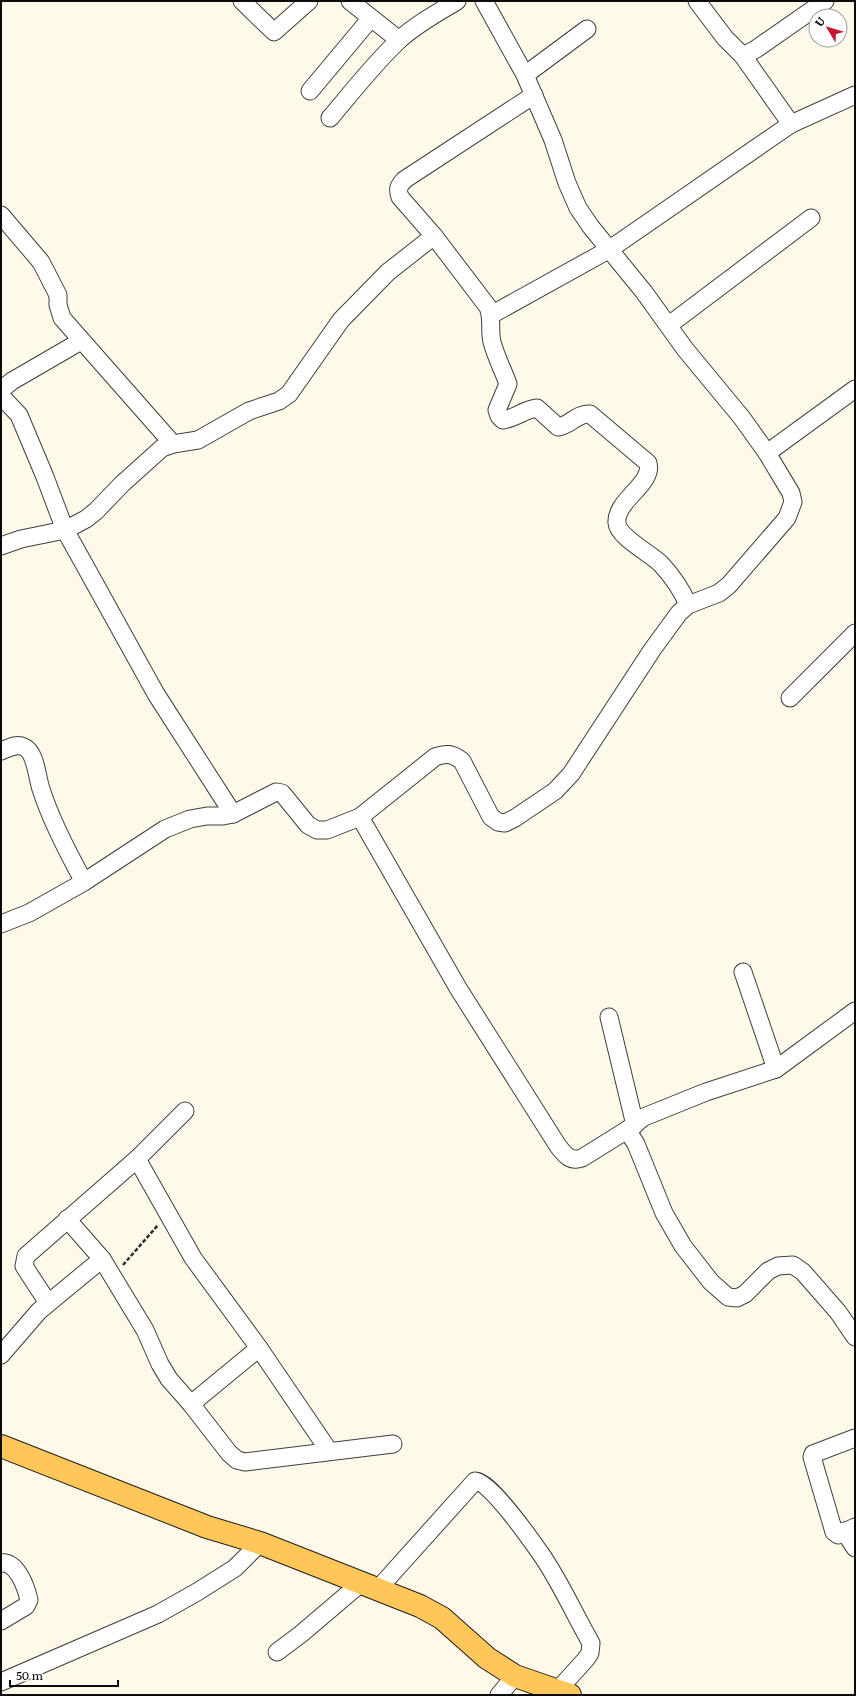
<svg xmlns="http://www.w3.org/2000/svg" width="856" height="1696" font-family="Literata,serif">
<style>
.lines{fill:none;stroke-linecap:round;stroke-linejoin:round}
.minor-casing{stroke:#3e3e3e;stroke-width:19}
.major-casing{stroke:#1c1c1c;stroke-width:24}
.path{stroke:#2d2d2d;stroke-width:2.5;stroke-dasharray:4 2;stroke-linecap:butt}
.minor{stroke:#fff;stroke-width:17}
.major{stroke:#ffc759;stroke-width:22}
</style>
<rect width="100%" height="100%" fill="#fff9e9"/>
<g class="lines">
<defs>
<g id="minor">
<path d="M242,1L274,32L309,1"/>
<path d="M350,1L399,40"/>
<path d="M697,1L725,38L743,56"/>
<path d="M525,75L587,29"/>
<path d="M310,91L371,18"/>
<path d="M534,95L404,180C399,186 397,188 400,197L434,236L488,307C493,319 489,330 492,342C496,357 503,370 508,384L497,410L499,416L503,420C516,418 525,409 537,408L558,427C569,426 577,413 590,414L648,463C654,484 615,500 617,523C618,537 650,553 661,564C672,576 682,590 688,605"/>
<path d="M330,118C352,92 373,65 398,41C415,25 437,13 457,1"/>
<path d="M791,124L743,56L756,49L825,1"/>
<path d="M1,215L41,262L58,295V305L62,318L173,444"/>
<path d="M491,315L610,249L791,124L855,95"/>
<path d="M669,325L811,218"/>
<path d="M1,390L12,381L81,341"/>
<path d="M1,396L19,415L45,477L65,530L84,564L156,694L233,814"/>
<path d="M767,453L855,389"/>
<path d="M1,546L21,539L65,530L86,519L96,511L122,484L162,448L173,444L198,440L249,411L279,401L289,394L341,320L388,272L434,236"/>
<path d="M790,698L855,633"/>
<path d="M1,751C9,748 16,743 24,747C36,752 37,778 41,789C51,821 68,853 84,882"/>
<path d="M360,817L458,988L558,1146C565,1155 570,1162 582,1158L627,1130L636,1144L664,1213L683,1246L711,1282L728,1297L737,1298L745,1294L768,1271L778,1266L793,1265L803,1272L838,1312L855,1337"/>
<path d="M1,924L29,913L84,882L165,829L190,819L207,816H223L233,814L276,792L282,793L308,825L317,830H327L360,817L435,757C446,753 452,753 462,761L491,817L498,822L505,823L515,818L555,791L571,774L652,650L679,613L688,605L719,593L729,585L787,518L793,502L791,493L767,453L742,418L685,349L644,292L591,227L578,208L567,183L553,140L525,75L484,1"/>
<path d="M743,972L776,1069"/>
<path d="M609,1017L635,1125"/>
<path d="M627,1130L644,1117L706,1092L776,1069L855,1011"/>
<path d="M137,1159L193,1258L259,1348L329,1451"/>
<path d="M67,1219L102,1259L145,1330L160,1364L169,1379L191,1404L229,1453L237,1460L245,1462L393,1444"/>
<path d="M48,1303L24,1266L26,1256L137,1159L185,1111"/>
<path d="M1,1355L39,1311L102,1259"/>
<path d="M191,1404L259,1348"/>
<path d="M855,1438L813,1454L812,1457L834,1532L838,1535L855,1527"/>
<path d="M844,1531L855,1548"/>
<path d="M1,1563C17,1561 26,1587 29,1600L26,1606L1,1621"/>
<path d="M378,1589L475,1481C488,1478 534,1544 543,1557C561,1584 575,1615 591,1643L590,1653L586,1659L558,1690"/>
<path d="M277,1652L301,1634L361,1583"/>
<path d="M1,1682L158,1614L197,1592L235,1568L260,1543"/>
<path d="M499,1695L515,1676"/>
</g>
<path id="major" d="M1,1446L207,1527L260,1543L420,1606L442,1618L487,1658L515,1676L570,1695"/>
</defs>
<!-- minor casing -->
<use href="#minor" class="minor-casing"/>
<!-- major casing -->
<use href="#major" class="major-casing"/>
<!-- path -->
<path class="path" d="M123,1265L158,1225"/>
<!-- minor -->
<use href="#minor" class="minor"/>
<!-- major -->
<use href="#major" class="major"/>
</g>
<!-- border -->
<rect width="856" height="1696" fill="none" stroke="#0b0b0b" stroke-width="4"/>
<!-- north arrow -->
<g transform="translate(828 28) rotate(308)"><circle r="19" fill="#ffffff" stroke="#9d9d9d"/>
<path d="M0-3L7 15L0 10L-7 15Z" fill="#c81730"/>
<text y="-6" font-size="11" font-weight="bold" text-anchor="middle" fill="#0b0b0b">U</text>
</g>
<!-- scale -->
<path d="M10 1680v6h108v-6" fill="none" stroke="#0b0b0b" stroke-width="2"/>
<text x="16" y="1680" font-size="12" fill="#0b0b0b" stroke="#ffffff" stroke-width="3" paint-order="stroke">50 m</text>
</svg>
